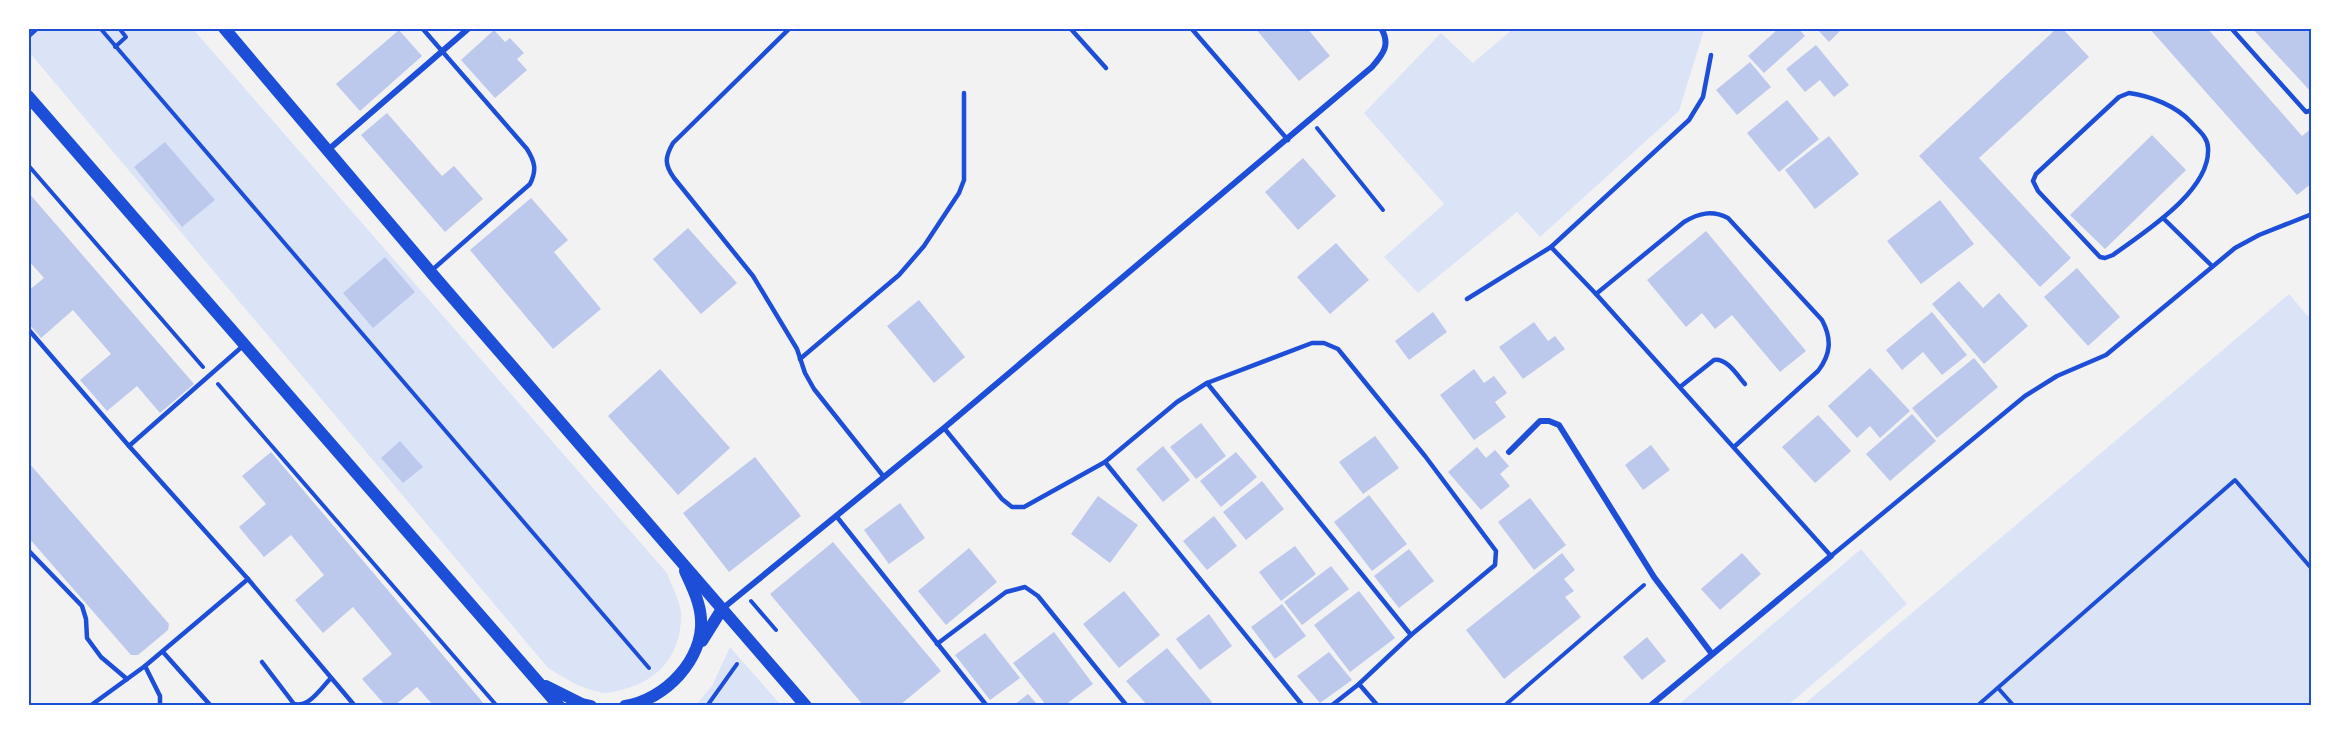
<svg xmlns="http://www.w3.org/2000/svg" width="2340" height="734" font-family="Overpass,sans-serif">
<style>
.green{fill:#dbe4f7}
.building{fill:#bdc9ec}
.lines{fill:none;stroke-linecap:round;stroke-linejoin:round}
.path{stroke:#1d4ed8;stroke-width:4}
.service{stroke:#1d4ed8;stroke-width:4.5}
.minor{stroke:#1d4ed8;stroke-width:6}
.secondary{stroke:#1d4ed8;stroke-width:12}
.neatline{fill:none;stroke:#1d4ed8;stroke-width:2}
</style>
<rect width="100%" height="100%" fill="#f2f2f2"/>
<!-- green -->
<g class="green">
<path d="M1514,28H1704V30L1679,111L1540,237L1517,212L1418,293L1384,257L1444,204L1364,113L1441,33L1473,63Z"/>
<path d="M28,29H193L667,573C671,585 680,600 681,613C682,653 660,681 621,690C615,691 609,693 603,693C582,689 566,679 548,668L29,52Z"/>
<path d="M2289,294L2311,320V705L1802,706Z"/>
<path d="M1861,549L1907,604L1788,705H1678Z"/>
<path d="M730,647L781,705L695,706L712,686Z"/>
</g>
<!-- building -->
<g class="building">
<path d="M1255,28H1307L1330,56L1299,81Z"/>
<path d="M1779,28H1798L1805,36L1764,73L1748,56Z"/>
<path d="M1816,28H1843L1829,42Z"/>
<path d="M2057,28H2062L2089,57L1979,158L2071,258L2040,287L1919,156Z"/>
<path d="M2149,28H2207L2302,136L2312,128V183L2297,195Z"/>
<path d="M2252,28H2312V93Z"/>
<path d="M399,30L422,56L360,111L336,84Z"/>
<path d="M494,30L505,42L510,38L524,53L517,59L527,70L495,98L461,60Z"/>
<path d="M1816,45L1849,85L1834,97L1820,80L1805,92L1786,69Z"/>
<path d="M1750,62L1771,87L1737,115L1716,90Z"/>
<path d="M1787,100L1819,139L1779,172L1747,133Z"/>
<path d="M387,113L442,176L454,166L483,199L445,232L361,135Z"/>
<path d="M2152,135L2186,170L2105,249L2070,215Z"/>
<path d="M1829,136L1859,174L1815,209L1785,170Z"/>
<path d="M165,142L215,200L182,227L134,167Z"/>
<path d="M1303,158L1336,196L1298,230L1265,192Z"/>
<path d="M28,192L194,384L160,413L137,386L107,411L80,380L111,354L73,310L41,338L28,323V291L44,278L28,260Z"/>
<path d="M531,198L568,240L554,252L601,309L553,349L470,250Z"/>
<path d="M1940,200L1974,244L1921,284L1887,241Z"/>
<path d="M688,228L737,283L701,314L653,259Z"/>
<path d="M1706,231L1806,351L1780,372L1732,315L1715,329L1702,313L1686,327L1647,280Z"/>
<path d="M1336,243L1369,280L1330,314L1297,277Z"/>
<path d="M385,257L415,292L373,328L343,293Z"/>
<path d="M2077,268L2120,317L2088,346L2044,297Z"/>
<path d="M1959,281L1983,308L1999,293L2028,326L1984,364L1932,304Z"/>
<path d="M919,300L965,357L934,383L887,326Z"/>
<path d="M1433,312L1447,332L1409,360L1395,341Z"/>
<path d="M1932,312L1967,355L1942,375L1923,352L1902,370L1886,350Z"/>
<path d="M1534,322L1548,341L1555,336L1565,349L1523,379L1499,347Z"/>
<path d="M1974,358L1998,387L1937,438L1912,408Z"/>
<path d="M1870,368L1910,411L1880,438L1870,426L1857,438L1828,406Z"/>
<path d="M660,369L730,448L678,495L608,416Z"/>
<path d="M1474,369L1484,383L1494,376L1507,393L1495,402L1506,417L1474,440L1440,395Z"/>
<path d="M1912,414L1936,441L1890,481L1866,454Z"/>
<path d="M1818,415L1851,451L1815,483L1782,447Z"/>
<path d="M1201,423L1226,456L1196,479L1170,447Z"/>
<path d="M1375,436L1399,468L1363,494L1339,462Z"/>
<path d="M400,441L423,467L403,483L381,458Z"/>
<path d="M1651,445L1670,470L1643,490L1625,465Z"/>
<path d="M1163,446L1190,480L1163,502L1136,469Z"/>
<path d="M1477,447L1486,458L1495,450L1509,466L1500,474L1510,486L1481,510L1448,472Z"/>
<path d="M271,452L485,705H433L417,687L395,705H385L362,679L392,654L353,607L323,633L295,600L324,575L291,535L264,557L239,527L266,504L242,476Z"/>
<path d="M1236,452L1257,477L1221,507L1200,481Z"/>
<path d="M755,457L801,516L729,572L683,513Z"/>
<path d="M28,462L169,624L168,630L138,655H131L28,537Z"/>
<path d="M1262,481L1284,509L1246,540L1223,512Z"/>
<path d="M1369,495L1407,544L1372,571L1334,522Z"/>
<path d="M1098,496L1138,525L1110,563L1071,534Z"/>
<path d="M1530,498L1566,545L1534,570L1498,522Z"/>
<path d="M900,503L925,538L889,564L864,530Z"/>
<path d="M1214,516L1237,546L1207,570L1183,541Z"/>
<path d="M833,542L941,671L900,705H863L770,594Z"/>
<path d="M1295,546L1316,574L1281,601L1259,572Z"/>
<path d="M969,548L997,582L946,625L918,591Z"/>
<path d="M1409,549L1434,581L1399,608L1374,576Z"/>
<path d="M1562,553L1575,570L1564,579L1574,591L1565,597L1581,617L1504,679L1466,630Z"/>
<path d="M1742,553L1761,574L1720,610L1701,589Z"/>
<path d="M1331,566L1349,589L1302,625L1284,602Z"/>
<path d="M1124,591L1160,635L1119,668L1083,624Z"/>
<path d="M1359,591L1395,638L1350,672L1314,625Z"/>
<path d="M1282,604L1306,636L1275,659L1251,627Z"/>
<path d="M1209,614L1232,646L1200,670L1176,639Z"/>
<path d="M1054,632L1093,684L1065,705H1046L1013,663Z"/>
<path d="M985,633L1020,678L990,700L955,655Z"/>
<path d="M1647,637L1666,661L1642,680L1623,657Z"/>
<path d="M1167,648L1212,702L1208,705H1147L1126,681Z"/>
<path d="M1329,652L1352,680L1320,703L1297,676Z"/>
<path d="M1028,694L1038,705H1014Z"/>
</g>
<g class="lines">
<!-- path -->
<g class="path">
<path d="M100,28L649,668"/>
<path d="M28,37L38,28"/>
<path d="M115,47L126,37L119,28"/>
<path d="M1317,128L1383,210"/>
<path d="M28,165L203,367"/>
<path d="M218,384L497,706"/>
<path d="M751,601L776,630"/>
<path d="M1998,688L2014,706"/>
<path d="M707,706L737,664"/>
<path d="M1504,706L1644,585"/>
<path d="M1977,706L2235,480L2312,569"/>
</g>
<!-- service -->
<g class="service">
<path d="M422,28L527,149C535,162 537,170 530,184L431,271"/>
<path d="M790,28L673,143C665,157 664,164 674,178L753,276L797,349L805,373L814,389L884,477"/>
<path d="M1070,28L1106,68"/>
<path d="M1191,28L1288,140"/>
<path d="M2231,28L2306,112L2312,110"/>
<path d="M2129,93C2151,96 2176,106 2191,122C2198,130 2208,137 2208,148C2211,191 2143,233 2113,255L2105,258L2100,257L2038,191L2033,181L2036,174L2119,97Z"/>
<path d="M2163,218L2212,266"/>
<path d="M1551,247L1596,294L1831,556L2025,396L2057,376L2106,355L2235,248L2259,235L2312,214"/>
<path d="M1596,294L1684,222C1699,213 1712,210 1728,218L1822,320C1832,339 1831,354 1818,371L1734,447"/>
<path d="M1467,299L1551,247L1689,120L1703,97L1711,55"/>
<path d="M28,329L129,446L248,579L355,706"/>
<path d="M800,359L899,275L924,246L959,193L964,180V93"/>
<path d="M1207,383L1411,635"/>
<path d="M1680,387L1714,360C1727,358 1737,375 1745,384"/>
<path d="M944,428L1002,499L1012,507H1024L1105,462L1177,402L1207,383L1312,343H1324L1338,349L1425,456L1496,551L1495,565L1411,635L1359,684L1331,706"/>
<path d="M129,446L244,345"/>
<path d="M1105,462L1303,706"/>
<path d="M837,517L987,706"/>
<path d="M28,550L82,606L86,619L87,638L101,657L127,679"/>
<path d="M937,644L1006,592L1025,587L1038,596L1127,706"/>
<path d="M163,652L211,706"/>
<path d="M262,662L294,704C309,708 321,688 331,678"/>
<path d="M145,666L160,696V706"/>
<path d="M1359,684L1378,706"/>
<path d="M90,706L145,666L248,579"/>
</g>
<!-- minor -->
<g class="minor">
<path d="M328,150L469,28"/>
<path d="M1509,452L1540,421H1549L1559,425L1654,577L1712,654"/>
<path d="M722,609L944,428L1372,67C1383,54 1391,45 1381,28"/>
<path d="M1650,706L1831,556"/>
</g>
<!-- secondary -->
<g class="secondary">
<path d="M224,28L434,276L806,706"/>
<path d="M28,96L559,706"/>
<path d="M702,641L722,609"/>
<path d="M546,686L582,704L591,706"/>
<path d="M625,706C665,700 704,659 701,619C700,602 692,587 685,571"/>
</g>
</g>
<!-- border -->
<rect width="2340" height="734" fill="none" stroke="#ffffff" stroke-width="60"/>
<rect x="30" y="30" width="2280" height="674" class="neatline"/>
</svg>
